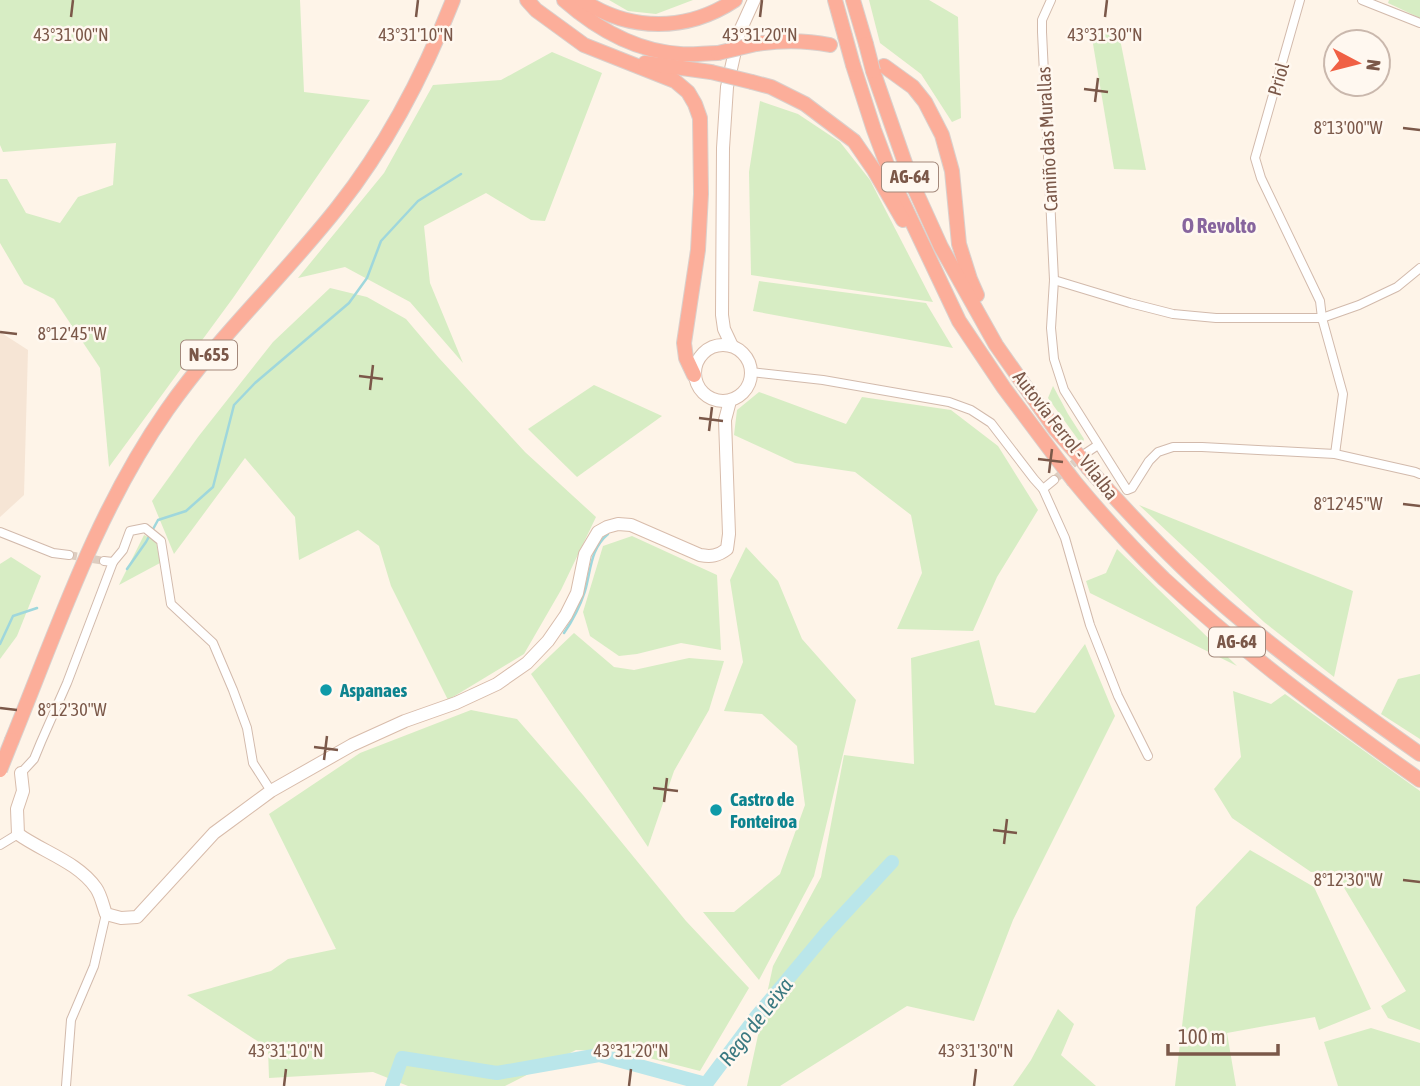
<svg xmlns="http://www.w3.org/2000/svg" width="1420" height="1086" font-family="'Asap Condensed',sans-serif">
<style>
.residential{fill:#f6e5d5}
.green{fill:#d7edc4}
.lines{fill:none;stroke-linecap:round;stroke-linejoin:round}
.stream{stroke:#9fd7dc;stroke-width:2.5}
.river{stroke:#bae6ea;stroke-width:14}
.street-tunnel{stroke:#ddcdc0;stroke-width:8;stroke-dasharray:8 4;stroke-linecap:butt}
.street-casing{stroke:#d2baac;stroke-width:10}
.secondary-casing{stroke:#d8bcab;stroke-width:14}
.highway-casing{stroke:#dad0cc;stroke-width:16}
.street{stroke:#fff;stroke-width:8}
.secondary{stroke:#fff;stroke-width:12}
.highway{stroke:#fcae9a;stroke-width:14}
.highway-bridge-casing{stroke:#dad0cc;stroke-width:16;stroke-linecap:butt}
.highway-bridge{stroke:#fcae9a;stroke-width:14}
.ticks{fill:none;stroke:#7b5849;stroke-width:2.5}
.culture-dot{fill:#0f9aa8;stroke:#fff8f0;stroke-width:2.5}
.labels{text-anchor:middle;stroke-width:5;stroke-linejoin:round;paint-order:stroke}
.shield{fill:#fff8f0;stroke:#a3887b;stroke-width:2}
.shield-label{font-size:18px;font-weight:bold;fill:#7b5849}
.street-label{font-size:19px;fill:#7b5849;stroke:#fff8f0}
.culture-label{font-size:19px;font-weight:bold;fill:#0d838f;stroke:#fff8f0;text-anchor:start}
.neighbourhood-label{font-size:21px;font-weight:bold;fill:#87659e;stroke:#fff8f0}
.water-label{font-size:21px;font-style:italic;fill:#3b7981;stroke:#fff8f0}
.ticks-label{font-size:18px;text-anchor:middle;fill:#7b5849;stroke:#fff8f0;stroke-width:5;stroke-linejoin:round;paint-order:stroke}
</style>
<rect width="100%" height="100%" fill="#fef4e8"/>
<!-- residential -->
<path class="residential" d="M0,332L28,350L24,495L0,517Z"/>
<!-- green -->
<g class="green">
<path d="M0,0H300L304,92L370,100L233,298L109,467L100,368L54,299L24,284L0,243V179H7L26,213L60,223L78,197L113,185L116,143L3,152L0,145Z"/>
<path d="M609,0H693L656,14L628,11Z"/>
<path d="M869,0H929L958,17L961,118L952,122L921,74L880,43Z"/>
<path d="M1389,0H1420V18L1388,3Z"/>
<path d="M1091,32L1119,34L1146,170L1114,169Z"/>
<path d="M552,52L602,73L545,221L531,220L486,193L424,226L430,283L463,363L410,302L345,267L298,278L384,173L433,85L501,80Z"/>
<path d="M760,101L798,114L840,142L870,180L933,302L751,275L749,172Z"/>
<path d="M759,281L926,303L953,348L753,311Z"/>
<path d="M330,288L367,297L406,319L439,358L525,452L596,517L561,590L524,654L448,700L391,586L379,546L358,530L299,560L295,517L245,458L174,554L152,501L198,437L273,342Z"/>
<path d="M594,385L662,416L577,477L528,429Z"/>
<path d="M1053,386L1068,414L1084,439L1082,445L1048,398Z"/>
<path d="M759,392L846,424L862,397L951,410L998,446L1038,510L997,577L973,631L897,629L922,573L911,515L855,472L795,463L734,435L737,410Z"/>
<path d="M1139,505L1353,591L1334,677L1264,622Z"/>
<path d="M144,535L156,541L160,563L119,585Z"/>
<path d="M632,536L717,575L721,650L681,643L637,654L619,656L590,636L583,612L603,546Z"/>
<path d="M746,547L778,581L802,639L856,700L814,876L759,980L703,912H734L780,874L805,805L797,746L762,714L724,711L743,662L730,580Z"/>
<path d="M1117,549L1237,666L1090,593L1086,581L1106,573Z"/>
<path d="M11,557L41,576L17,636L0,659V564Z"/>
<path d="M574,633L614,667L634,670L689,658L724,661L709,710L674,771L648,847L531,674Z"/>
<path d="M979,640L995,705L1035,713L1085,644L1115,716L1013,920L974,1021L907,1006L780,1086H747L773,966L821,877L844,755L914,764L911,658Z"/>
<path d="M1420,674V739L1381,714L1398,679Z"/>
<path d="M1233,691L1271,704L1285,694L1420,791V1030L1388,1018L1381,1006L1406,991L1334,871L1311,872L1232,818L1214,789L1241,757Z"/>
<path d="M471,710L517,719L583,795L686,921L749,988L700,1071L626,1052L576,1050L505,1086H408L373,1072L269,1078L268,1048L187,995L271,971L288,959L336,949L269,814L360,753Z"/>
<path d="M1250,850L1314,887L1371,1009L1319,1030L1315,1017L1227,1033L1236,1086H1175L1196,907Z"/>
<path d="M1058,1009L1074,1024L1061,1055L1096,1086H1013L1031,1060Z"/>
<path d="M1371,1028L1420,1043V1086H1338L1324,1042Z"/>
</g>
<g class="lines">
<!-- stream -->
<g class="stream">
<path d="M127,569L146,542L158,520L186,511L213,487L234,405L255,383L349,303L367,278L381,241L418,201L461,174"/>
<path d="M564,633C573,620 580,606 585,591C591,571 590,549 608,534V531"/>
<path d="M0,644L13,616L37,608"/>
</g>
<!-- river -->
<path class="river" d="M392,1086L402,1058L497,1073L599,1055L706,1084L756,1017L828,931L892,862"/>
<!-- street-tunnel -->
<g class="street-tunnel">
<path d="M1054,480L1081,457"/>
<path d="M69,555L104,561"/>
</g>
<defs>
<g id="street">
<path d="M1051,0L1042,20V32L1054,280L1051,328L1054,359L1064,390L1127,490L1132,488L1149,461L1158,452L1173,447H1202L1335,454L1415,472L1420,474"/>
<path d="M1300,0L1255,158L1261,178L1320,301L1322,318L1343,394L1335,454"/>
<path d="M1362,0L1420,23"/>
<path d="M1054,280L1130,303L1173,314L1216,318H1322L1359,305L1397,287L1420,268"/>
<path d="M751,372L823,380L949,402L971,410L991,423L1034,479L1043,489L1065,538L1090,625L1118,696L1148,756"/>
<path d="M1086,453L1098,445"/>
<path d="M1043,489L1054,480"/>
<path d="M0,532L53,553L69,555"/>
<path d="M113,562L123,550L130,531L145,528L161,541L171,604L213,643L233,690L247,728L253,763L271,791"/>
<path d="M21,773L34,759L41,742L67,683L113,562L104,561"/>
<path d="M0,845L18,834"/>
<path d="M66,1086L71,1020L94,966L106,914"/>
</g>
<g id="secondary">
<circle cx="723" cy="373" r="28"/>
<path d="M732,346L724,329L722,315L723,148L727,87L739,33L754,0"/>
<path d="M21,773L23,791L17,809L18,834C43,852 78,862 96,888C101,895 103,906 106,914L121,918L137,917L214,833L271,791L352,745L405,721L456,703L497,684L527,663L548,641L566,615L577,593L585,554L598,532L607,527L618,524L631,525L700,555C711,557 718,556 727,549L729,534L725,420L730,401"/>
</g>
<g id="highway">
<path d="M527,0L536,10L584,45L675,81L688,92L695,104L700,118L701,194L698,250L684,343L686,358L694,375"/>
<path d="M564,0C597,29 635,51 680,54C692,55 705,53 718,53"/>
<path d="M582,0C630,32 687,32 735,0"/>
<path d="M835,0L845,36"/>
<path d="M853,0L866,44"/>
<path d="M756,44C782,40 805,40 830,45"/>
<path d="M645,63L711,72"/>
<path d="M853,65L874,130L895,186L959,321L1004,388L1064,468"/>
<path d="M884,66L913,87L925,102L942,135L952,171L959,244L970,279L977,295"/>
<path d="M873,71L912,183L941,247L996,345L1055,429L1079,456"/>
<path d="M752,82L771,87L805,104L854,141L874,170L903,220"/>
<path d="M1089,469C1136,522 1185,574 1240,619C1298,667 1359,711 1420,754"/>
<path d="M1074,481C1102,515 1132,548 1164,579C1244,653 1332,718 1420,780"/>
<path d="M12,740C58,627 97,510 167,410C218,337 283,277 338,207C387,145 424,74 453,0"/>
</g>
</defs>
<!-- street casing -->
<use href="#street" class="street-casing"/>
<!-- secondary casing -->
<use href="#secondary" class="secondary-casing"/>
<!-- highway casing -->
<use href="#highway" class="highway-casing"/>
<!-- street -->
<use href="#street" class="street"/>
<!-- secondary -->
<use href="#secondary" class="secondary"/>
<!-- highway -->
<use href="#highway" class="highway"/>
<defs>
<g id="highway-bridge">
<path d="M845,36L853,65"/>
<path d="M866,44L873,71"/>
<path d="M718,53L756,44"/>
<path d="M711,72L752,82"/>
<path d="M1079,456L1089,469"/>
<path d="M1064,468L1074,481"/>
<path d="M0,770L12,740"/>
</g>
</defs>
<!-- highway-bridge casing -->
<use href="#highway-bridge" class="highway-bridge-casing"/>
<!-- highway-bridge -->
<use href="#highway-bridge" class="highway-bridge"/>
</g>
<!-- ticks -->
<path class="ticks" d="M71,17L73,0M416,17L418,0M760,17L762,0M1105,17L1107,0M1084,89L1108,92M1095,102L1098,78M1403,128L1420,130M0,332L17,334M359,376L383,379M370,390L373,365M699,418L723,421M709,431L712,407M1038,459L1063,462M1049,473L1052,449M1403,504L1420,506M0,708L17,710M314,747L338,750M324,760L327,736M653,788L678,791M664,802L667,778M993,830L1017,833M1004,844L1007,819M1403,880L1420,882M284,1086L286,1069M629,1086L631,1069M974,1086L976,1069"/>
<!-- markers -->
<g class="culture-dot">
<circle cx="326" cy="690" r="7"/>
<circle cx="716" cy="810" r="7"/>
</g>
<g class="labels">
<!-- shield labels -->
<g class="shield">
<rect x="882" y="162.5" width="56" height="29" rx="5"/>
<rect x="181" y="340.5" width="56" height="29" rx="5"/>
<rect x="1209" y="627.5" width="56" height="29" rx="5"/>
</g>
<g class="shield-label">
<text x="910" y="183">AG-64</text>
<text x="209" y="361">N-655</text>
<text x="1237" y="648">AG-64</text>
</g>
<!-- street labels -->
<g class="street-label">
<text transform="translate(1278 79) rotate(-74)" y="7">Priol</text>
<text transform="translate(1047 139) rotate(-93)" y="7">Camiño das Murallas</text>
<text transform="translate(1066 435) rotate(52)" y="7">Autovía Ferrol - Vilalba</text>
</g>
<!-- culture labels -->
<g class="culture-label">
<text x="340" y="697">Aspanaes</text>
<text x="730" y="806">Castro de<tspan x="730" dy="22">Fonteiroa</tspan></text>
</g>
<!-- neighbourhood labels -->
<g class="neighbourhood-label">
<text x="1219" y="233">O Revolto</text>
</g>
<!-- water labels -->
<g class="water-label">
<text transform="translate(756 1022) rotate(-52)" y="7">Rego de Leixa</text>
</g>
</g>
<g class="ticks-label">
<text x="71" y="41">43°31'00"N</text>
<text x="416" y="41">43°31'10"N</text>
<text x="760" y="41">43°31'20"N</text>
<text x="1105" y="41">43°31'30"N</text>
<text x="1348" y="134">8°13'00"W</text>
<text x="72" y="340">8°12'45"W</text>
<text x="1348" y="510">8°12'45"W</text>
<text x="72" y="716">8°12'30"W</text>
<text x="1348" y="886">8°12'30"W</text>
<text x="286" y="1057">43°31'10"N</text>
<text x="631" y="1057">43°31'20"N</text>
<text x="976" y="1057">43°31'30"N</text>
</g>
<!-- north arrow -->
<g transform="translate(1357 63) rotate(97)"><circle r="33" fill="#fff8f0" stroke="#cab8ad" stroke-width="2"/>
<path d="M0-5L12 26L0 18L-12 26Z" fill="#f06044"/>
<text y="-10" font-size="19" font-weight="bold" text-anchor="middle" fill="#7b5849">N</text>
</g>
<!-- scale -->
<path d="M1168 1044v10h110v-10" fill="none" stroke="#7b5849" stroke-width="3.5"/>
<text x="1178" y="1044" font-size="21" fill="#7b5849" stroke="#fff8f0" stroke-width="5" paint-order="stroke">100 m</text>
</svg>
